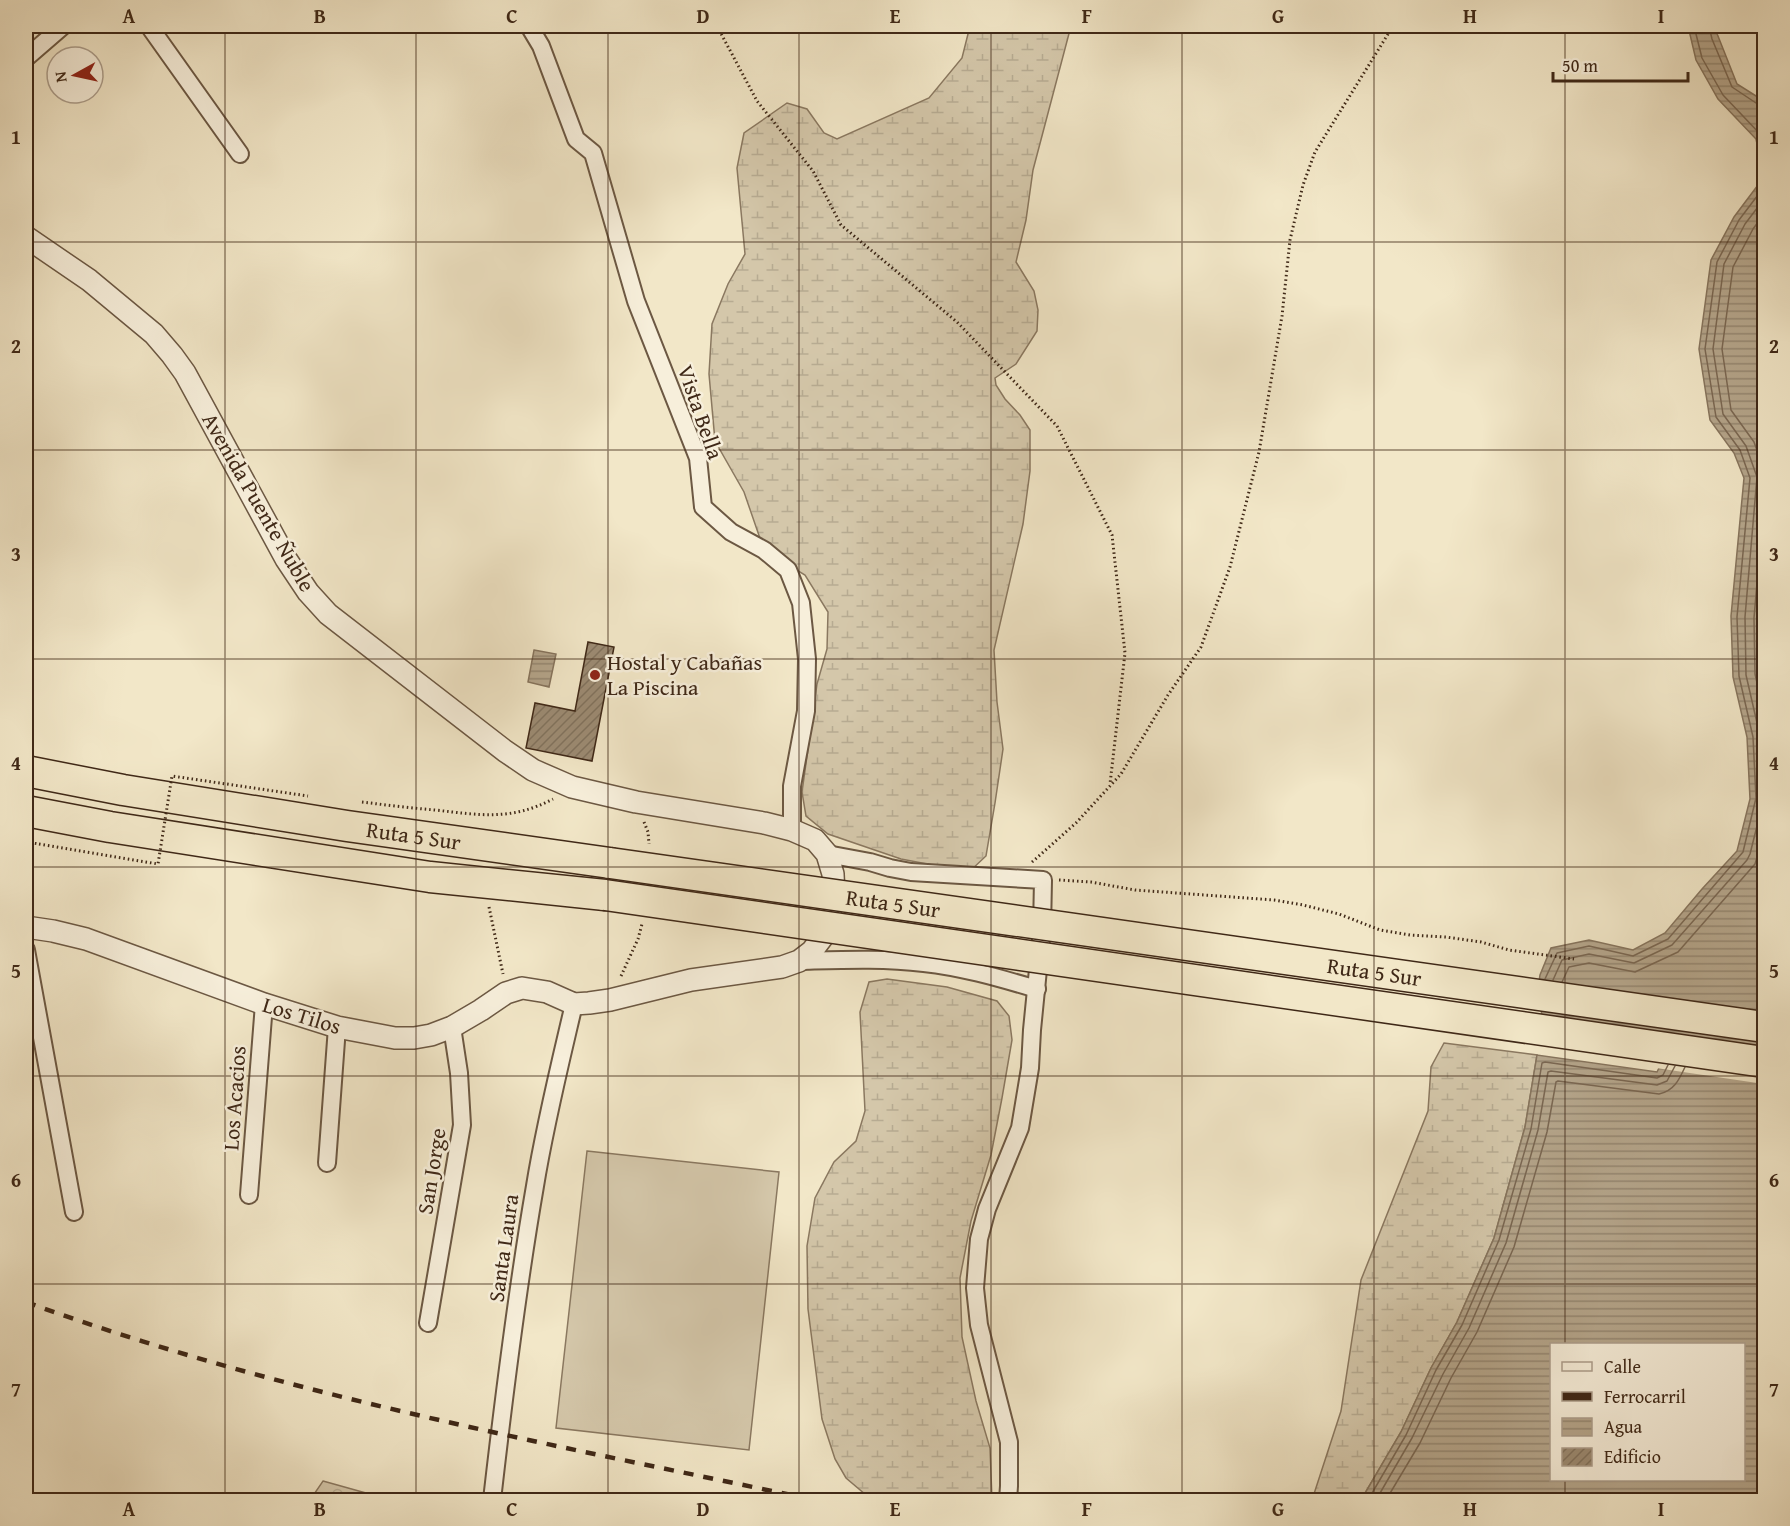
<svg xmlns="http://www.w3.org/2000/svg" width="1790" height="1526" font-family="'Gentium Book Plus',serif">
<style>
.grass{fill:#d4c7aa;stroke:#8a7860;stroke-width:1.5}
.forest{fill:url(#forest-crowns);stroke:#8a7860;stroke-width:1.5}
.wetland{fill:url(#wetland-marsh);stroke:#8a7860;stroke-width:1.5}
.water{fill:url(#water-rules);stroke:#86745d;stroke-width:1.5;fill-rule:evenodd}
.pier{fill:#f2e7c8}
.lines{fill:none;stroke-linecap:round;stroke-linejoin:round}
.shore{stroke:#7a6752;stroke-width:1.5}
.building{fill:url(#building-hatch);stroke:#3f2817;stroke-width:1.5}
.minor-casing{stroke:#6c5843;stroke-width:20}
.tertiary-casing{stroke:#6c5843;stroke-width:24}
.motorway-casing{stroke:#3f2817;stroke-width:33}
.path{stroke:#3f2817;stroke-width:3;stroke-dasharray:1.5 3;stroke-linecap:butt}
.minor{stroke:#f7efdb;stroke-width:16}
.tertiary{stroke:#f7efdb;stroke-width:21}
.motorway{stroke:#f2e7c8;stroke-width:30}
.rail{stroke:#3f2817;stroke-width:4.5;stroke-dasharray:10 10;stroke-linecap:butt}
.motorway-bridge-casing{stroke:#3f2817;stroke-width:33;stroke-linecap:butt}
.path-bridge{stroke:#3f2817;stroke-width:3;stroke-dasharray:1.5 3;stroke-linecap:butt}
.motorway-bridge{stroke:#f2e7c8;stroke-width:30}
.grid{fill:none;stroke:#3f2817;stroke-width:1.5;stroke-opacity:0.55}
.poi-dot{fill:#8f2418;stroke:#f7efdb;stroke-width:2}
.labels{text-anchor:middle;stroke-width:5;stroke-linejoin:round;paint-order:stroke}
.street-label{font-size:22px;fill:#3f2817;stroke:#f7efdb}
.poi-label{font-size:22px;fill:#3f2817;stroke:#f7efdb;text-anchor:start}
.neatline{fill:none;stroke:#3f2817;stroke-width:2}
.grid-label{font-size:20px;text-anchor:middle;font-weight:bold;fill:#3f2817}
</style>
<defs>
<pattern id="forest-crowns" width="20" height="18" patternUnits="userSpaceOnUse" patternTransform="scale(1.5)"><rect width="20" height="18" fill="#d4c7aa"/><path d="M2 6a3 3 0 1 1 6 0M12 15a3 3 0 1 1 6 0" fill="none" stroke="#b7ab92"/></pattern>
<pattern id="wetland-marsh" width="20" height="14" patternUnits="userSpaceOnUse" patternTransform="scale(1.5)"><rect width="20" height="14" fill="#d4c7aa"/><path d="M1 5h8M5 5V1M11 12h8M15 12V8" fill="none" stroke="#b7ab92"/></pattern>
<pattern id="water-rules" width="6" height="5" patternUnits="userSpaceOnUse" patternTransform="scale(1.5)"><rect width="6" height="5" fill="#b5a68c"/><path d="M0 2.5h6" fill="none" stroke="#958771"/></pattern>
<pattern id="building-hatch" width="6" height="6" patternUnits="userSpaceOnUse" patternTransform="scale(1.5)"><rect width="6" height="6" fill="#9c8b73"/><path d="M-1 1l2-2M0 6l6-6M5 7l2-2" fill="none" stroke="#81725d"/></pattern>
</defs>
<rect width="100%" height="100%" fill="#f2e7c8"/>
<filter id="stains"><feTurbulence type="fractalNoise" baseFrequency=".00333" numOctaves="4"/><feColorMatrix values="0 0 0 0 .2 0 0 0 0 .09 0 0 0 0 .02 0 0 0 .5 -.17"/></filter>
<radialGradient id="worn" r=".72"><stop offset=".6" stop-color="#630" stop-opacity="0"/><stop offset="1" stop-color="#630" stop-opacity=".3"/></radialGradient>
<!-- grass -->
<path class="grass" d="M587,1151L779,1172L749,1450L556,1428Z"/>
<!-- forest -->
<path class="forest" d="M323,1481L391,1500H310Z"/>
<!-- wetland -->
<g class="wetland">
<path d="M970,26H1071L1033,170L1026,220L1016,262L1034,291L1038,310L1037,331L1016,364L995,378L996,385L1005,399L1020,415L1030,430V471L1023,524L994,650L997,702L1003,749L995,803L986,856L969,872L901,859L828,834L806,816L802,792L817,684L827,649L828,612L805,575L764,550L744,492L715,441L709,374L712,324L728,284L745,254L737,168L744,133L787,103L807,109L824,133L837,139L929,98L962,58Z"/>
<path d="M887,979L947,987L997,1001L1009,1016L1012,1040L1002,1098L991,1155L971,1221L960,1278L962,1337L976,1401L990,1448L992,1500H872L846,1478L835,1459L822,1419L808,1309L807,1246L815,1198L834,1162L856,1141L865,1111L860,1012L869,982Z"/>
<path d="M1444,1043L1537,1055L1525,1127L1494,1238L1457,1322L1431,1368L1401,1432L1361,1500H1312L1341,1411L1361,1280L1428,1111L1431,1067Z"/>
</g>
<!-- water -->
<g class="water">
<path d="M1688,26H1714L1737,84L1764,101V1500H1361L1401,1432L1431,1368L1457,1322L1494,1238L1525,1127L1537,1055L1657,1072L1675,1035L1542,1016L1538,988L1540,975L1551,948L1589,940L1633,950L1665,933L1702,889L1737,851L1750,799L1747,737L1733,677L1731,616L1744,478L1734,453L1710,420L1699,349L1711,260L1734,217L1764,177L1756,139L1718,99L1696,60ZM1552,1344H1744V1480H1552Z"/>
<path d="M534,650L556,654L549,687L528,682Z"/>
</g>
<!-- pier -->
<path class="pier" d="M1671,1037L1764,1048V1084L1656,1068Z"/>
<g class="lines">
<!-- shore -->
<g class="shore">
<path d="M1694,26L1702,58L1723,95L1761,135L1764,148"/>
<path d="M1709,26L1712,39L1732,87L1759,105L1764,106"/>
<path d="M1764,214L1753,229L1733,267L1722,349L1731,410L1754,442L1764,470"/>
<path d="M1764,501L1754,618L1755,674L1764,714"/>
<path d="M1545,979L1557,953L1589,946L1633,956L1668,939L1743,852L1756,798L1753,737L1739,676L1737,617L1750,478L1740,450L1716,417L1705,349L1717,262L1739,220L1764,187"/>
<path d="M1553,980L1562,960L1589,954L1634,963L1672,945L1747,860L1750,854L1764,798L1760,736L1746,675L1745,617L1757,477L1746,446L1723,414L1713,349L1724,264L1745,224L1764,199"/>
<path d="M1562,982L1569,967L1589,963L1635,972L1678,952L1755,864L1764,834"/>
<path d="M1368,1500L1406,1435L1436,1370L1462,1325L1499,1240L1531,1129L1542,1063L1545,1062L1657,1078L1663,1075L1668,1065"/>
<path d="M1376,1500L1412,1438L1443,1374L1469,1328L1506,1243L1538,1130L1548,1072L1551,1071L1657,1085L1667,1081L1675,1066"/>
<path d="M1386,1500L1420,1443L1451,1378L1477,1332L1514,1247L1547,1132L1556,1082L1558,1081L1659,1094C1674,1091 1679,1080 1685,1067"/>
</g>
</g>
<!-- building -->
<path class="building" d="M588,642L614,647L592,761L526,748L535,703L575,711Z"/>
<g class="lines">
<defs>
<g id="minor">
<path d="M149,26L240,154"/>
<path d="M529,26L541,46L576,139L593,153L636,301L698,458L703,507L731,532L764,550L788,570L801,603L807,659L806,711L792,786V830"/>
<path d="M26,58L63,26"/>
<path d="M827,854L870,862L890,868L911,872L1043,880L1042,929L1032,1030L1030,1068L1020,1128L987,1209L979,1239L975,1288L979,1325L1009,1442V1486L1008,1500"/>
<path d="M26,950L74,1212"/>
<path d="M799,961C840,960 882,958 924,963C962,967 999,978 1037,989"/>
<path d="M327,1163L337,1027"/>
<path d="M249,1195L264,1004"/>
<path d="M428,1323L462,1125L459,1073L452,1027"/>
<path d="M492,1500C504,1395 517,1290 535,1186C545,1124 560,1064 574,1004"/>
</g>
<path id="tertiary" d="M26,237L89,280L154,334L172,355L185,373L286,559L308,592L328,614L505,751L533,770L572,787L636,802L764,823L792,830L815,840L827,854L833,874L834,896L824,935L812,951L799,961L782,967L691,980L610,1000L589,1003L574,1004L547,992L522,988L506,993L481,1010L452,1027L431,1035L414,1038H395L337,1027L264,1004L86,939L53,931L26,927"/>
<g id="motorway">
<path id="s1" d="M26,771L123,790L347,826L610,863"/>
<path d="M26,811L110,827L430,877L605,895"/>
</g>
</defs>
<!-- minor casing -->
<use href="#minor" class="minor-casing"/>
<!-- tertiary casing -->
<use href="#tertiary" class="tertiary-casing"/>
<!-- motorway casing -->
<use href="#motorway" class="motorway-casing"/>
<!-- path -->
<g class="path">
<path d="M717,26L757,101L813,171L841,225L957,322L1057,426L1112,535L1125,653L1110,784"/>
<path d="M362,802C386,805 411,808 435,810C480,815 511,821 553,799"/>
<path d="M644,822L648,832L649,844"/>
<path d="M26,842L39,844"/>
<path d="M1032,862L1076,823L1121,774L1168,695L1201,647L1230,567L1259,452L1282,316L1290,240L1303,185L1315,152L1393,26"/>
<path d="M1059,880L1091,882L1135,890L1274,900L1303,905L1339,914L1380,930L1410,935L1446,937L1481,942L1509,950L1574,959"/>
<path d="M489,907L503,974"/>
<path d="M621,976L638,939L642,924"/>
</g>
<!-- minor -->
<use href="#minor" class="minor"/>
<!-- tertiary -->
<use href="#tertiary" class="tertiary"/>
<!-- motorway -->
<use href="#motorway" class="motorway"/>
<!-- rail -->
<path class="rail" d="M26,1302C281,1395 550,1444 815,1500"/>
<defs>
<g id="motorway-bridge">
<path id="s2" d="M610,863L1764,1027"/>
<path d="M605,895L1764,1062"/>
</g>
</defs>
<!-- motorway-bridge casing -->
<use href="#motorway-bridge" class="motorway-bridge-casing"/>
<!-- path-bridge -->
<path class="path-bridge" d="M39,844L158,864L172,776L308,796"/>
<!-- motorway-bridge -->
<use href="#motorway-bridge" class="motorway-bridge"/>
</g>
<!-- grid -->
<path class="grid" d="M225,26V1500M416,26V1500M608,26V1500M799,26V1500M991,26V1500M1182,26V1500M1374,26V1500M1565,26V1344M26,242H1764M26,450H1764M26,659H1764M26,867H1764M26,1076H1764M26,1284H1764M1565,1480V1500"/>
<!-- markers -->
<circle class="poi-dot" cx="595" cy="675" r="6"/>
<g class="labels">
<!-- street labels -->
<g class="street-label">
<text transform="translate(701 412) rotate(71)" y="8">Vista Bella</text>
<text transform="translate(259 502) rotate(60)" y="8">Avenida Puente Ñuble</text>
<text dy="8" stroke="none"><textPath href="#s1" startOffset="393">Ruta 5 Sur</textPath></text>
<text dy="8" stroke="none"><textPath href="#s2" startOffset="286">Ruta 5 Sur</textPath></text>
<text dy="8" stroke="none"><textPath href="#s2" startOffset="772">Ruta 5 Sur</textPath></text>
<text transform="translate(302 1015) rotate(17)" y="8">Los Tilos</text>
<text transform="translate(234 1098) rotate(-86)" y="8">Los Acacios</text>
<text transform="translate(431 1171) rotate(-81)" y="8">San Jorge</text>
<text transform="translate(503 1248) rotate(-82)" y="8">Santa Laura</text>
</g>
<!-- poi labels -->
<g class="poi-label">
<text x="607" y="670">Hostal y Cabañas<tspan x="607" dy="25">La Piscina</tspan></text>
</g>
</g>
<!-- margin -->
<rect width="1790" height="1526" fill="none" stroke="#f2e7c8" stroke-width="66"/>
<!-- legend -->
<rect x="1550" y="1343" width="195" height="138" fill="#f7efdb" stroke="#ad9f8d" stroke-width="1.5"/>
<rect x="1562" y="1362" width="30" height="9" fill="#f7efdb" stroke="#ad9f8d" stroke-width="1.5"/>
<text x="1604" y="1373" font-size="18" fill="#3f2817">Calle</text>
<rect x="1562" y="1392" width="30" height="9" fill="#3f2817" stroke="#ad9f8d" stroke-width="1.5"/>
<text x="1604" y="1403" font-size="18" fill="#3f2817">Ferrocarril</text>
<rect x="1562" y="1418" width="30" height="18" fill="url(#water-rules)" stroke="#ad9f8d" stroke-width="1.5"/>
<text x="1604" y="1433" font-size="18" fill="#3f2817">Agua</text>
<rect x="1562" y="1448" width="30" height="18" fill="url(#building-hatch)" stroke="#ad9f8d" stroke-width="1.5"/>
<text x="1604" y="1463" font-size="18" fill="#3f2817">Edificio</text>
<!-- north arrow -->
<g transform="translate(75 75) rotate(262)"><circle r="28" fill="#f7efdb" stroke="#ad9f8d" stroke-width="1.5"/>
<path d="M0-4.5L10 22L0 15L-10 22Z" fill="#8f2418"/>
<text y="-9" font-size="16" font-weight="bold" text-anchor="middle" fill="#3f2817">N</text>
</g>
<!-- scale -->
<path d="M1553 72v9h135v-9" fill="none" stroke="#3f2817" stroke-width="3"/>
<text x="1562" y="72" font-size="18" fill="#3f2817" stroke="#f7efdb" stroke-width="4.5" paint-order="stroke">50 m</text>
<rect x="33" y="33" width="1724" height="1460" class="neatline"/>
<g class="grid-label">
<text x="129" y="23">A</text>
<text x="320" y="23">B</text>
<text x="512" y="23">C</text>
<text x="703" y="23">D</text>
<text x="895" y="23">E</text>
<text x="1087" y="23">F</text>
<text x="1278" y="23">G</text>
<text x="1470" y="23">H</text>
<text x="1661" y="23">I</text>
<text x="16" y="144">1</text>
<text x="1774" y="144">1</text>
<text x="16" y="353">2</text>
<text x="1774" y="353">2</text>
<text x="16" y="561">3</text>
<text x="1774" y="561">3</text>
<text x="16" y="770">4</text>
<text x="1774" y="770">4</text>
<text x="16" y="978">5</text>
<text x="1774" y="978">5</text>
<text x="16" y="1187">6</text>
<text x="1774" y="1187">6</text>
<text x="16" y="1396">7</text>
<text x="1774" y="1396">7</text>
<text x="129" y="1516">A</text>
<text x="320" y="1516">B</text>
<text x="512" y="1516">C</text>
<text x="703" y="1516">D</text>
<text x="895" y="1516">E</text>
<text x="1087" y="1516">F</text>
<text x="1278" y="1516">G</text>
<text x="1470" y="1516">H</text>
<text x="1661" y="1516">I</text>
</g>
<rect width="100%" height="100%" filter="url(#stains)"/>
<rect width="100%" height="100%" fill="url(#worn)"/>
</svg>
